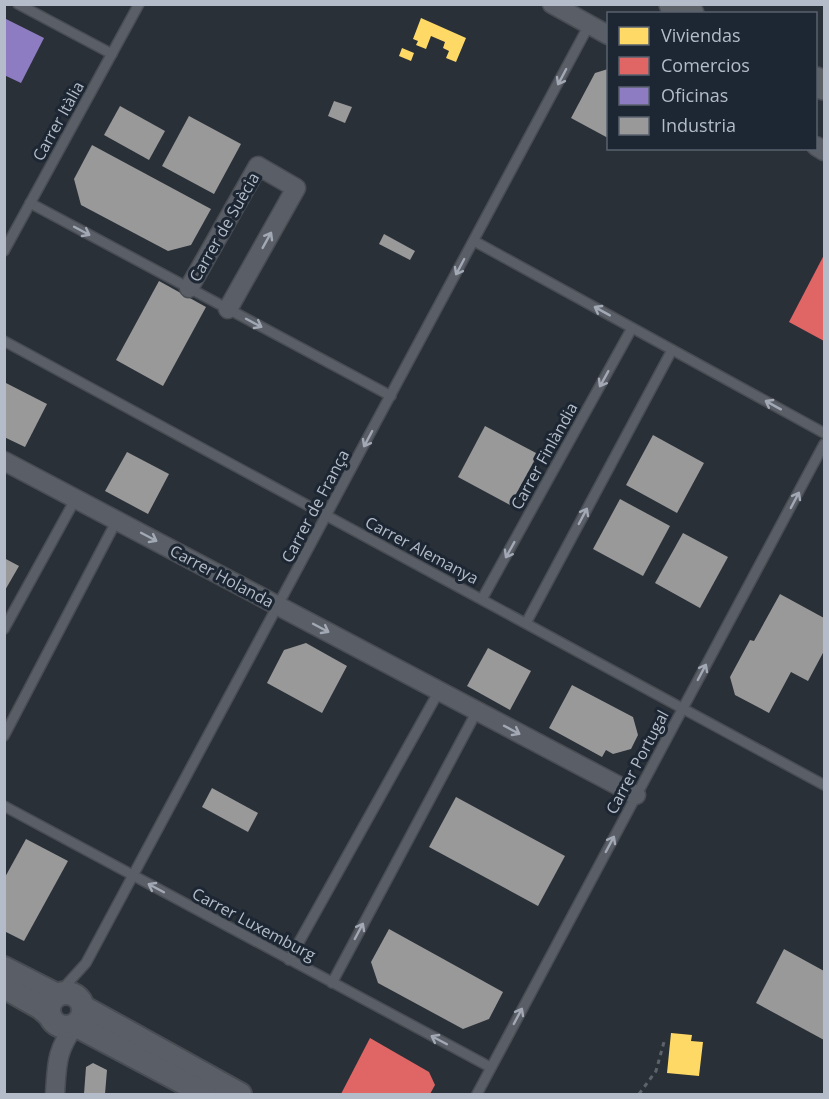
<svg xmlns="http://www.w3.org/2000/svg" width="829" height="1099" font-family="'Open Sans',sans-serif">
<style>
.homes{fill:#ffd966}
.shops{fill:#e06666}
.offices{fill:#8e7cc3}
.industry{fill:#999}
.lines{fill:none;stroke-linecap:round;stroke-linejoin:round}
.service-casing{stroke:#484c53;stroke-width:12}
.minor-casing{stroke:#484c53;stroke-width:21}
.tertiary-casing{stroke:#484c53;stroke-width:26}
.primary-casing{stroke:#484c55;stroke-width:30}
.path{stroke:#5d636a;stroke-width:3;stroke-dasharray:4.5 4.5;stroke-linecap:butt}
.service{stroke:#5a5e66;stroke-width:9}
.minor{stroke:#5a5e66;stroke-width:18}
.tertiary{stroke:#5a5e66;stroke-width:22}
.primary{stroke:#5c6168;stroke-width:27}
.oneway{stroke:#a2a9b5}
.labels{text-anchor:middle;stroke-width:6;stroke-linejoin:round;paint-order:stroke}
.street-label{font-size:16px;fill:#b4bcc9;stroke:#1d2633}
</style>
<rect width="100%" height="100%" fill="#2a3038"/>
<!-- homes -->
<g class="homes">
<path d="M421,18L466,38L456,62L446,58L449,51L443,48L445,42L431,36L426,49L416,45L418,41L413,39Z"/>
<path d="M402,48L414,53L411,61L399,56Z"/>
<path d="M671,1033L692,1035L691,1041L703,1042L699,1076L667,1073Z"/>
</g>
<!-- shops -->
<g class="shops">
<path d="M824,255V341L789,322Z"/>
<path d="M370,1038L429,1072L435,1085L430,1094H341Z"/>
</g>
<!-- offices -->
<path class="offices" d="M6,19L44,38L21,83L4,75V22Z"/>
<!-- industry -->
<g class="industry">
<path d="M608,69V138L571,118L595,73Z"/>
<path d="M334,101L352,107L345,123L328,116Z"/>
<path d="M120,106L165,131L149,160L104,135Z"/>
<path d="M189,116L241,144L214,194L162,166Z"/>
<path d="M92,145L211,209L191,245L168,251L81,205L74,179Z"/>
<path d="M384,234L415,251L410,260L379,244Z"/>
<path d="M159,281L206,307L163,386L116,360Z"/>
<path d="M4,382L47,404L25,447L4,437Z"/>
<path d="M485,426L538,454L510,505L458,477Z"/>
<path d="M653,435L704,463L677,513L626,485Z"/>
<path d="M127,452L169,474L148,514L105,491Z"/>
<path d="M620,499L670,526L643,576L593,549Z"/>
<path d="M683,533L728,557L700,608L655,583Z"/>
<path d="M4,558L19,566L4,592Z"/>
<path d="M780,594L824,618V651L808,681L791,672L769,713L735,695L730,677L750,640L754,641Z"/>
<path d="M306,643L347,666L322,713L267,683L284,650Z"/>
<path d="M488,648L531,671L510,710L467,686Z"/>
<path d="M572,685L633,717L638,735L631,749L613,754L606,750L602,757L549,728Z"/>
<path d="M212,788L258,813L248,832L202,807Z"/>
<path d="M456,797L565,856L538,906L429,847Z"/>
<path d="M26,839L68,861L24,941L4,931V879Z"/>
<path d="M389,929L503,992L489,1019L463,1029L378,983L371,962Z"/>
<path d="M784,949L824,971V1040L756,1003Z"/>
<path d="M93,1063L107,1070L105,1094H84L86,1067Z"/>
</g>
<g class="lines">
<defs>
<g id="service">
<path d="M18,4L112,54"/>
<path d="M30,203L391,396"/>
<path d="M474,241L824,433"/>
<path d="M4,251L139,4"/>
<path d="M4,341L824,785"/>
<path d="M482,599L632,328"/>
<path d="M526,623L672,350"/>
<path d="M4,629L76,498"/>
<path d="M4,736L117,520"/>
<path d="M4,806L490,1067"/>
<path d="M289,960L439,691"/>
<path d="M332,983L477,711"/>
<path d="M57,995L86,963L589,25"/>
<path d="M477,1094L824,444"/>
</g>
<g id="minor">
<path d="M552,4L608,35"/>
<path d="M816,146L824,151"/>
<path d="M189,288L258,166L296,188L228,309"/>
<path d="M4,461L636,795"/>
<path d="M55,1094C57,1064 56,1051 75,1025"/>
</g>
<g id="tertiary">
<path d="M4,968L57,995"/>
<path d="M4,987L41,1008L50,1016"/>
<circle cx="66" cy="1010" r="17"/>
<path d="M83,1007L240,1094"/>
<path d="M75,1025L205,1094"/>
</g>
<g id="primary">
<path d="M673,4L690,14"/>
<path d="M816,81L824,86"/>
</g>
</defs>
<!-- service casing -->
<use href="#service" class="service-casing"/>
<!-- minor casing -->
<use href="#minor" class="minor-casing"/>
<!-- tertiary casing -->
<use href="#tertiary" class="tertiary-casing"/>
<!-- primary casing -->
<use href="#primary" class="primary-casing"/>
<!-- path -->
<path class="path" d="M639,1094L656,1071L664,1042"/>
<!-- service -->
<use href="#service" class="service"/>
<!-- minor -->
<use href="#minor" class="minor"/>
<!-- tertiary -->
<use href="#tertiary" class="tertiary"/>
<!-- primary -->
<use href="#primary" class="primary"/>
</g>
<!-- one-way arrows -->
<defs><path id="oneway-shaft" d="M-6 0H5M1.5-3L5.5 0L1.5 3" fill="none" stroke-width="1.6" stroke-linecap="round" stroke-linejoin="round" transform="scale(1.5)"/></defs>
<g class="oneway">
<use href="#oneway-shaft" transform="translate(562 77) rotate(118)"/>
<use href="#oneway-shaft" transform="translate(82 231) rotate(28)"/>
<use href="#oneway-shaft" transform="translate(267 240) rotate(-61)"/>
<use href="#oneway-shaft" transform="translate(460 267) rotate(118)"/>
<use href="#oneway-shaft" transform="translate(602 311) rotate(-151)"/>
<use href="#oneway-shaft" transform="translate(254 323) rotate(28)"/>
<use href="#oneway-shaft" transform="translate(604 379) rotate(119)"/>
<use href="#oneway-shaft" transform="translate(773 405) rotate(-151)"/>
<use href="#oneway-shaft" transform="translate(368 439) rotate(118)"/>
<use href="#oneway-shaft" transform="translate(795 500) rotate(-62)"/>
<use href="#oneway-shaft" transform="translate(583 516) rotate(-62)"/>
<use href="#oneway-shaft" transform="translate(149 537) rotate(28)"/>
<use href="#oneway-shaft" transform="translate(510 550) rotate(119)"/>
<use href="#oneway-shaft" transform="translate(321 628) rotate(28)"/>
<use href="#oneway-shaft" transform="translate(702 672) rotate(-62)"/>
<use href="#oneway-shaft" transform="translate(512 730) rotate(28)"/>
<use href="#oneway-shaft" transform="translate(610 844) rotate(-62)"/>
<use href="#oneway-shaft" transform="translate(156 888) rotate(-152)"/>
<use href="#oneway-shaft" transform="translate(359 931) rotate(-62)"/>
<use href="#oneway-shaft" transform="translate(518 1016) rotate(-62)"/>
<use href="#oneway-shaft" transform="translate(439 1040) rotate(-152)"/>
</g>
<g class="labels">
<!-- street labels -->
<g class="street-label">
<text transform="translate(58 121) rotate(-61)" y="6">Carrer Itàlia</text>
<text transform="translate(224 227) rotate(-60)" y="6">Carrer de Suècia</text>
<text transform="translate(544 456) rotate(-61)" y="6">Carrer Finlàndia</text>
<text transform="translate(315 506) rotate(-62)" y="6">Carrer de França</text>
<text transform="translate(422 550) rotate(28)" y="6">Carrer Alemanya</text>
<text transform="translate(222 576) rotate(28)" y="6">Carrer Holanda</text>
<text transform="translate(637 762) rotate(-62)" y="6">Carrer Portugal</text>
<text transform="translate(254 924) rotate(28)" y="6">Carrer Luxemburg</text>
</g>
</g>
<!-- border -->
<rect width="829" height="1099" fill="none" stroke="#b4bcc9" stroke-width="12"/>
<!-- legend -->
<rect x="607" y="12" width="210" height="138" fill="#1d2633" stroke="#59626f" stroke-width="1.5"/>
<rect x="619" y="27" width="30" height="18" fill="#ffd966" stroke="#59626f" stroke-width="1.5"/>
<text x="661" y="42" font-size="18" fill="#b4bcc9">Viviendas</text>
<rect x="619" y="57" width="30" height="18" fill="#e06666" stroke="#59626f" stroke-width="1.5"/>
<text x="661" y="72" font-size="18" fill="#b4bcc9">Comercios</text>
<rect x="619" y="87" width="30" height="18" fill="#8e7cc3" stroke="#59626f" stroke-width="1.5"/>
<text x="661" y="102" font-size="18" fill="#b4bcc9">Oficinas</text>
<rect x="619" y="117" width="30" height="18" fill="#999999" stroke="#59626f" stroke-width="1.5"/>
<text x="661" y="132" font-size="18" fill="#b4bcc9">Industria</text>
</svg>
